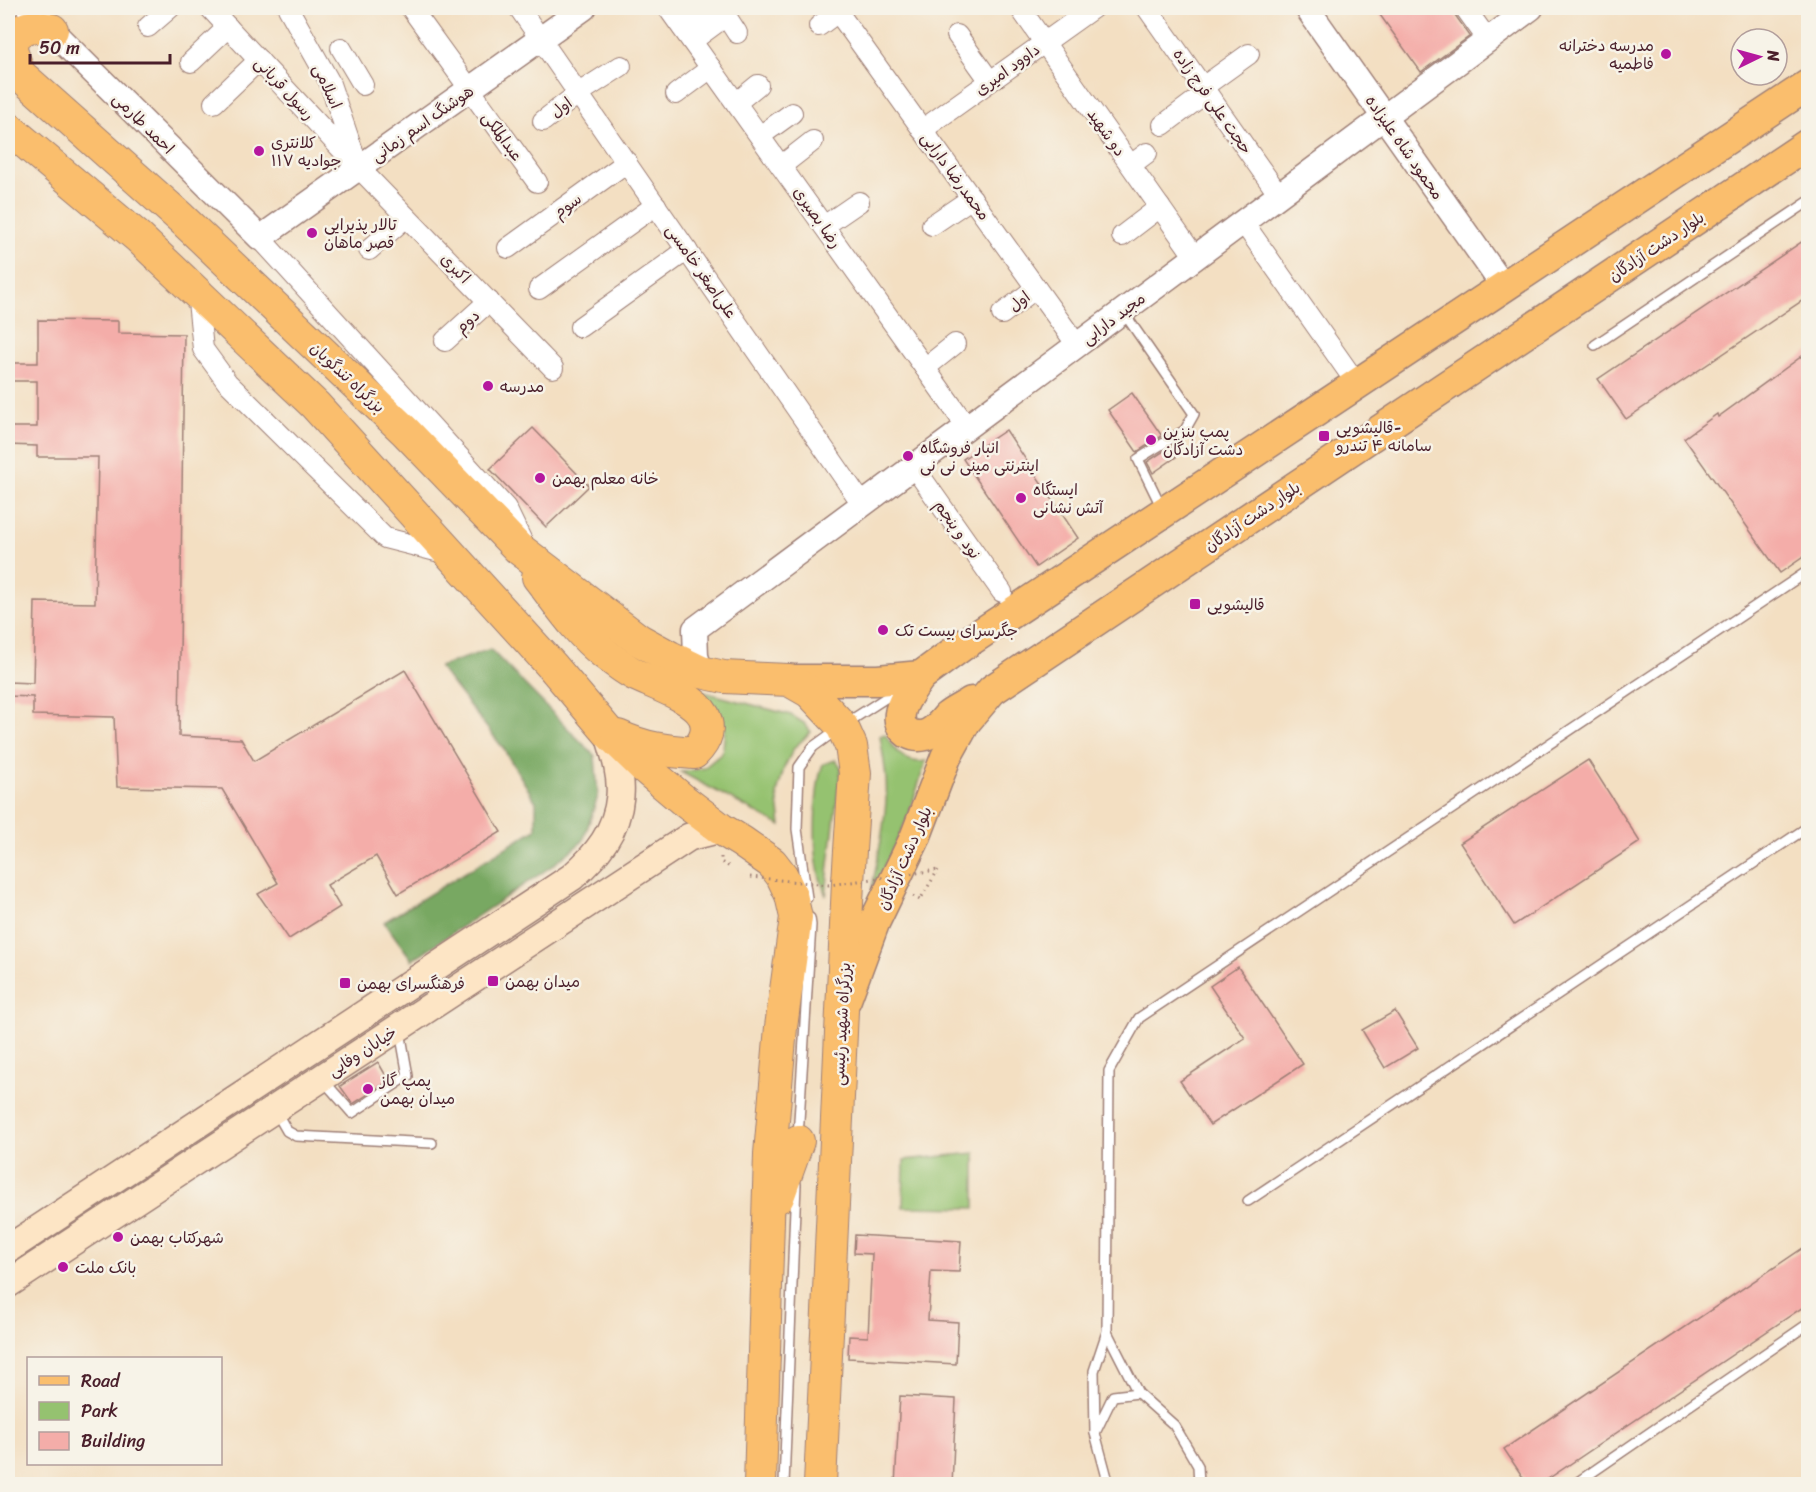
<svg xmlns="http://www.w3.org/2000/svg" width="1816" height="1492" font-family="Sriracha,'Playpen Sans Arabic',sans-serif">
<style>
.green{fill:#95c270;stroke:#70704e;stroke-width:1.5}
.forest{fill:#78a862;stroke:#616446;stroke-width:1.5}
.building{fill:#f4ada9}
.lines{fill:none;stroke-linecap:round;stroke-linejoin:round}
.service-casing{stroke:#9e7f76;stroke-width:12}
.minor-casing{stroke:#9e7f76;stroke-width:22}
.tertiary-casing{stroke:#9e7f76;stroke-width:27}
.secondary-casing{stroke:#9e7f76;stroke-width:30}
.primary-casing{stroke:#9e7f76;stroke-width:33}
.trunk-casing{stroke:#9e7f76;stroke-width:34}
.path{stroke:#9e7f76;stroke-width:3;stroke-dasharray:1.5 4.5;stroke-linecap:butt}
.service{stroke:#fff;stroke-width:9}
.minor{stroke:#fff;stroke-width:20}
.tertiary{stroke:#fff;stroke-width:24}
.secondary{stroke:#fde5c5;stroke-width:27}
.primary{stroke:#fabe6d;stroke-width:30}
.trunk{stroke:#fabe6d;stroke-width:32}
.path-bridge{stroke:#9e7f76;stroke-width:3;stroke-dasharray:1.5 4.5;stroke-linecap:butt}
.poi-dot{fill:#b5179e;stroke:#f7f3e8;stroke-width:2}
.labels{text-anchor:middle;stroke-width:5;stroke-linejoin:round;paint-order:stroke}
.poi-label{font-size:16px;fill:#4a1f2b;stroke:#f7f3e8;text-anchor:start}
.street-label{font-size:16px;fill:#4a1f2b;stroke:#f7f3e8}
</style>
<rect width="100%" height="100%" fill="#f7f3e8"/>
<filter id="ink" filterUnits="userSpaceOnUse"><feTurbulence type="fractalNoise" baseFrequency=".0167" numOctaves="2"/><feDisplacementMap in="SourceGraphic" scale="12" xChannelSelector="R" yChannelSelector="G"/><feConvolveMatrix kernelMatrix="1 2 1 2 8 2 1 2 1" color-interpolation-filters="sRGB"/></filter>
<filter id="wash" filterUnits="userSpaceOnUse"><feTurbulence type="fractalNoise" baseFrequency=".008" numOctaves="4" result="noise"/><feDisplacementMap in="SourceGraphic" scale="24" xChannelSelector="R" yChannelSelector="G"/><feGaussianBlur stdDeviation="1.35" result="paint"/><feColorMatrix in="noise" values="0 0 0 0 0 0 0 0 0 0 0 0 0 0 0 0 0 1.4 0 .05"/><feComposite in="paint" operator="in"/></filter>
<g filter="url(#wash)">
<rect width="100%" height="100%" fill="#f3dfc2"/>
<!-- green -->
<g class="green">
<path d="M700,691L791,715L804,723L811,732L794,748L784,768L777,793L781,826L681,772L704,768L722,753C728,719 724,715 700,691Z"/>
<path d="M885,734C894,750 905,765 926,761L908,817L888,859L872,889C877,860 884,831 886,801C888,779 883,757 880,736Z"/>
<path d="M836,760L841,767L829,864L826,896C824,888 820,881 819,873C813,848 814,788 823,764Z"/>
<path d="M975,1153V1208L903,1207L904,1160Z"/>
</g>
<!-- forest -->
<path class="forest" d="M490,649L595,756L598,796L583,841L552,866L412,960L384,922L536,829V802L503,748L439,667Z"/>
<g id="blocks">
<!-- building -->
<g class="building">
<path d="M1375,8H1453L1455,15L1470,36L1421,72Z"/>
<path d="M1809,237V296L1626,419L1598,379Z"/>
<path d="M38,320L118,321V333L184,334L179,736L241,739L254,761L405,670L501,832L398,894L376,856L327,885L340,907L289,939L258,894L278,883L222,789L117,787L114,717L33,715V697L8,696V682L33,683L35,602L95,603L98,457H37V446L8,445V427H37V381H8V363H38Z"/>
<path d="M1809,351V553L1780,573L1684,438L1717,414L1718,417Z"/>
<path d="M1132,393L1162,436L1137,452L1108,410Z"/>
<path d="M533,428L589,486L546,527L490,469Z"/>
<path d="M1006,430L1078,538L1036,567L963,459Z"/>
<path d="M1170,447L1176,457L1153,473L1147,462Z"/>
<path d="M1588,760L1640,842L1514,925L1460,843Z"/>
<path d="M1238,967L1303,1064L1210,1125L1180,1081L1245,1038L1210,986Z"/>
<path d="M1395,1011L1418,1048L1385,1068L1362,1030Z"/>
<path d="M378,1062L389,1081L353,1104L340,1086Z"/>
<path d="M855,1235L961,1241L959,1272L931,1271L928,1320L958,1322L956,1364L848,1358L849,1336L868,1337L872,1254L854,1253Z"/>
<path d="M1809,1244V1303L1539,1485H1528L1504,1449Z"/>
<path d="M900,1396L956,1399L952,1485H895Z"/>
</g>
</g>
</g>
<g filter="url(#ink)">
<use href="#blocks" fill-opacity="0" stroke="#9e7f76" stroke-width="1.5"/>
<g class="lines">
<defs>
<g id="service">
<path d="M1124,313L1194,414L1185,430L1138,459L1162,508"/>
<path d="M1595,345L1808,202"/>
<path d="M807,898L797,829L799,767L813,747L842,726L901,688"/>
<path d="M323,1080L352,1113L408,1076L400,1031"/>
<path d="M275,1110L287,1131L296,1136L432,1143"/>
<path d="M798,1137L811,925L810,918"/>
<path d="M1248,1201L1808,827"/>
<path d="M1107,1332L1138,1393"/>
<path d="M1095,1433L1094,1371L1107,1332L1109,1071L1139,1018L1808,571"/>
<path d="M784,1484L796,1184"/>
<path d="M1111,1484L1108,1481L1095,1433L1113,1396L1138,1393L1174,1425L1198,1466L1199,1484"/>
<path d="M1575,1484L1808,1324"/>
</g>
<g id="minor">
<path d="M210,8L359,168L553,368"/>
<path d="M288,8L329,81L356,160"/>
<path d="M411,8L537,182"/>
<path d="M519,8L863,505"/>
<path d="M668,8L967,427"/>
<path d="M835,8L1077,345"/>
<path d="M1020,8L1195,257"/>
<path d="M1147,8L1279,195"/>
<path d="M1465,8L1488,40"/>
<path d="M819,26L838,12"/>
<path d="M148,27L170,8"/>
<path d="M682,27L706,8"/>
<path d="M957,35L990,81"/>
<path d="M692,41L726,16L737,33"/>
<path d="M341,48L363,85"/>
<path d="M191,62L228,27"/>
<path d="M1203,87L1249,54"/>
<path d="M676,94L711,68"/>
<path d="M214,103L259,60"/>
<path d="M736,103L758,85"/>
<path d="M543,121L579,93L621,66"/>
<path d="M1163,125L1207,92"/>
<path d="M922,130L1093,8"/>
<path d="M760,136L792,113"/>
<path d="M1131,165L1147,153"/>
<path d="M781,166L813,141"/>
<path d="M1243,222L1357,384"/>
<path d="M932,225L972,198"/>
<path d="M824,226L859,202"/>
<path d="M1122,236L1160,207"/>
<path d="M260,238L506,508L521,539"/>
<path d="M508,248L627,162"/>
<path d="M369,250L406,217"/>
<path d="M539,289L656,205"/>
<path d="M197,292L203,349L227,382L385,538L448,554"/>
<path d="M1002,314L1036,288"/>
<path d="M580,327L687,250"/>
<path d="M445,341L489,301"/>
<path d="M925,368L955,344"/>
<path d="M914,467L1002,592"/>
</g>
<g id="tertiary">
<path d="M29,8L260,238L584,8"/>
<path d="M1307,8L1504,287"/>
<path d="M701,672L696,656L695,629L1531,8"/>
</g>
<g id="secondary">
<path d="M8,1249L572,877C597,855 617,831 620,796C622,775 614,752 608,732"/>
<path d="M8,1284L689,837L721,829"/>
</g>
<g id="primary">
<path d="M921,676C911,690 887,718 908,733C915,737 923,737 930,733C937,729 942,723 947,717C954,711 964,707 971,702"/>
<path d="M789,680H878L921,676L962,646L1808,85"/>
<path d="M846,999L874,923L915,838L946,757L966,721L992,690L1808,144"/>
</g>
<g id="trunk">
<path d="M8,64L181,218L405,431L518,548L639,640L670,657L701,672L724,677L789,680L810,692L842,726L851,746L855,773L848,882L820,1484"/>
<path d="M19,73L11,50L12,37C28,24 33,25 52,30"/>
<path d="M8,128L138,237L315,405L553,667L608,732L645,768L683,800L721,829L742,842L772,863L782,876L791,895L796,917L781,1027L770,1154L760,1484"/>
<path d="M538,577C559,604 577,632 604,653C613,660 623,668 634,674C654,684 693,696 704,716C711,731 704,743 694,753C665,751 644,748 618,736"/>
<path d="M778,1197L798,1141"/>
</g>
</defs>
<!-- service casing -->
<use href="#service" class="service-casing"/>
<!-- minor casing -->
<use href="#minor" class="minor-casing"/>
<!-- tertiary casing -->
<use href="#tertiary" class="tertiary-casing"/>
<!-- secondary casing -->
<use href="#secondary" class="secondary-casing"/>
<!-- primary casing -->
<use href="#primary" class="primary-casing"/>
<!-- trunk casing -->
<use href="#trunk" class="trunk-casing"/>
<!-- path -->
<g class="path">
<path d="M721,857V862L732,868"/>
<path d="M913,896L920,900L938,870"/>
</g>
<!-- service -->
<use href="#service" class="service"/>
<!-- minor -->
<use href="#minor" class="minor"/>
<!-- tertiary -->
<use href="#tertiary" class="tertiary"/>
<!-- secondary -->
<use href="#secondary" class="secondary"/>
<!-- primary -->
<use href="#primary" class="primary"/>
<!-- trunk -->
<use href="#trunk" class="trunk"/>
<!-- path-bridge -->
<path class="path-bridge" d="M750,877L829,885L938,870"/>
</g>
</g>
<!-- markers -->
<g class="poi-dot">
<circle cx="1666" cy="54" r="6"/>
<circle cx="259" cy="151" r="6"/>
<circle cx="312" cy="233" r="6"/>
<circle cx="488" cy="386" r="6"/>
<rect x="1318" y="430" width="12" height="12" rx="3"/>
<circle cx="1151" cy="440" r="6"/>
<circle cx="908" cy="456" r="6"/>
<circle cx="540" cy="478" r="6"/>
<circle cx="1021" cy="498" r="6"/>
<rect x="1189" y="598" width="12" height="12" rx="3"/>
<circle cx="883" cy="630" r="6"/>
<rect x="487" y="975" width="12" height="12" rx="3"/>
<rect x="339" y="977" width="12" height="12" rx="3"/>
<circle cx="368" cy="1089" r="6"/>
<circle cx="118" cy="1237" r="6"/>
<circle cx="63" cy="1267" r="6"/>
</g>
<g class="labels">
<!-- poi labels -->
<g class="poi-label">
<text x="1654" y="51" text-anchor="end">مدرسه دخترانه<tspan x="1654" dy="18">فاطمیه</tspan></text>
<text x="271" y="148">کلانتری<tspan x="271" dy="18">۱۱۷ جوادیه</tspan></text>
<text x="324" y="230">تالار پذیرایی<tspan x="324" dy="18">قصر ماهان</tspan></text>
<text x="500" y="392">مدرسه</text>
<text x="1336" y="433">قالیشویی-<tspan x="1336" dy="18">سامانه ۴ تندرو</tspan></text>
<text x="1163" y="437">پمپ بنزین<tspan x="1163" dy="18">دشت آزادگان</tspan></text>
<text x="920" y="453">انبار فروشگاه<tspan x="920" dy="18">اینترنتی مینی نی نی</tspan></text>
<text x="552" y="484">خانه معلم بهمن</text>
<text x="1033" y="495">ایستگاه<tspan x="1033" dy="18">آتش نشانی</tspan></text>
<text x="1207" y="610">قالیشویی</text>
<text x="895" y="636">جگرسرای بیست تک</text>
<text x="505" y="987">میدان بهمن</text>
<text x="357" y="989">فرهنگسرای بهمن</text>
<text x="380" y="1086">پمپ گاز<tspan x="380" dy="18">میدان بهمن</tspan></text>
<text x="130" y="1243">شهرکتاب بهمن</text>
<text x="75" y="1273">بانک ملت</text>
</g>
<!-- street labels -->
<g class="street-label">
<text transform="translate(1007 69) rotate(-36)" y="6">داوود امیری</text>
<text transform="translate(328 86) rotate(66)" y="6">اسلامی</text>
<text transform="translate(285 88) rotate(47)" y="6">رسول قربانی</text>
<text transform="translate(1213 101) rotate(55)" y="6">حجت علی فرج زاده</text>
<text transform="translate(561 107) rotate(-37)" y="6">اول</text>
<text transform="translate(144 123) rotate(45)" y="6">احمد طارمی</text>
<text transform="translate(422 123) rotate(-35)" y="6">هوشنگ اسم زمانی</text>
<text transform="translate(1107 132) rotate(55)" y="6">دو شهید</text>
<text transform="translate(503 136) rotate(54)" y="6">عبدالملکی</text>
<text transform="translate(1405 147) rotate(55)" y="6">محمود شاه علیزاده</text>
<text transform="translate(956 176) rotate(54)" y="6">محمدرضا دارایی</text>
<text transform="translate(567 205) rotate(-36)" y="6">سوم</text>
<text transform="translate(818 217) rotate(55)" y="6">رضا بصیری</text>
<text transform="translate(1656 246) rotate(-34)" y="6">بلوار دشت آزادگان</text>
<text transform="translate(456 268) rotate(46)" y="6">اکبری</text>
<text transform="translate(702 271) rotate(55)" y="6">علی‌اصغر خامسی</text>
<text transform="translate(1019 301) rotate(-38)" y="6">اول</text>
<text transform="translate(1113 318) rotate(-37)" y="6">مجید دارابی</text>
<text transform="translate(467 321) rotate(-42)" y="6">دوم</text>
<text transform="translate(348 377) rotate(43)" y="6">بزرگراه تندگویان</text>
<text transform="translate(1252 516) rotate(-34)" y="6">بلوار دشت آزادگان</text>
<text transform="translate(958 529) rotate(55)" y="6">نود و پنجم</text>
<text transform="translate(904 858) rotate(-66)" y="6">بلوار دشت آزادگان</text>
<text transform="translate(841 1024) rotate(-87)" y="6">بزرگراه شهید رئیسی</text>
<text transform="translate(362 1051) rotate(-33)" y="6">خیابان وفایی</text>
</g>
</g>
<!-- margin -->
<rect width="1816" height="1492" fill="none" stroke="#f7f3e8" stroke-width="30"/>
<!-- legend -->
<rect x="27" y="1357" width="195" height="108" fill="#f7f3e8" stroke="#b29e9c" stroke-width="1.5"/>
<rect x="39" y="1376" width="30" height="9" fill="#fabe6d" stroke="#b29e9c" stroke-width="1.5"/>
<text x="81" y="1387" font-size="18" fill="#4a1f2b">Road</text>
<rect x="39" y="1402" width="30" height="18" fill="#95c270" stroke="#b29e9c" stroke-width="1.5"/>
<text x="81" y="1417" font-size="18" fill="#4a1f2b">Park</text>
<rect x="39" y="1432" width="30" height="18" fill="#f4ada9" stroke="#b29e9c" stroke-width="1.5"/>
<text x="81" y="1447" font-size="18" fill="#4a1f2b">Building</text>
<!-- north arrow -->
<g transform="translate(1759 57) rotate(85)"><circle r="28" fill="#f7f3e8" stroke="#b29e9c" stroke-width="1.5"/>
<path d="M0-4.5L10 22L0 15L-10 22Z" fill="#b5179e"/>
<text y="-9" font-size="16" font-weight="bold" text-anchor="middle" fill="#4a1f2b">N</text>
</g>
<!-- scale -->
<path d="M30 54v9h140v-9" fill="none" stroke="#4a1f2b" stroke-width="3"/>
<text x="39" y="54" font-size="18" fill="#4a1f2b" stroke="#f7f3e8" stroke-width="4.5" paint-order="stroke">50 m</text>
</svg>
